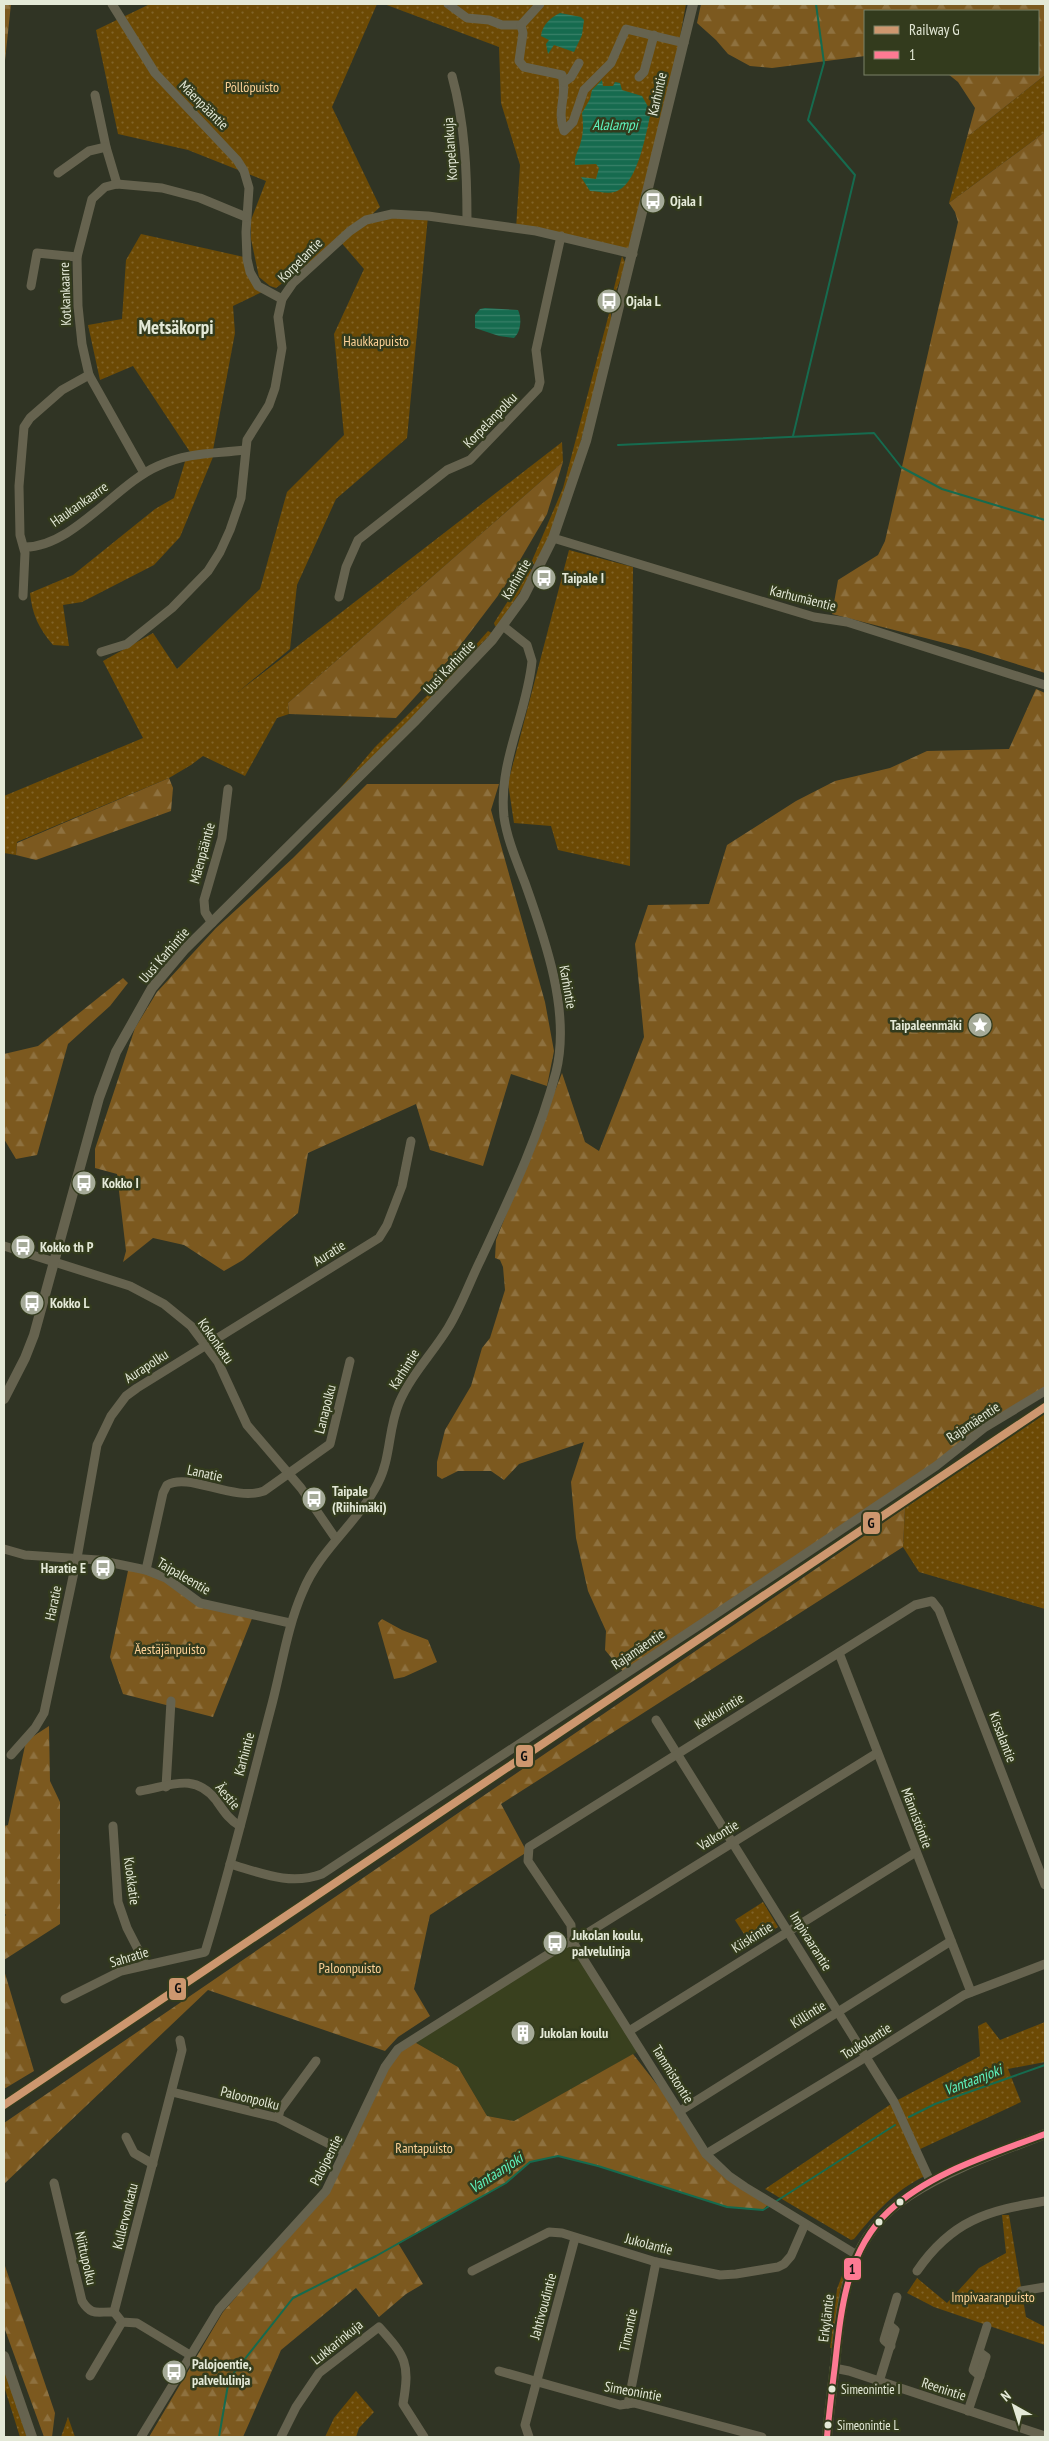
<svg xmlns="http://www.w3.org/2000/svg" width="1049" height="2441" font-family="'PT Sans Narrow',sans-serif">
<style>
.built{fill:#39401e}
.grass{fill:url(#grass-dots)}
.forest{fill:url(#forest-firs)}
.water{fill:url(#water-rules)}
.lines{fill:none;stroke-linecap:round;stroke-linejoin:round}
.stream{stroke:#166b4f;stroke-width:2}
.minor{stroke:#66634f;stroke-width:9}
.tertiary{stroke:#66634f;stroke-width:10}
.bus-1-casing{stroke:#333b1d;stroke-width:10}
.bus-1{stroke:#fe7a93;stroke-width:6}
.rail-1-casing{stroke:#333b1d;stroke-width:11}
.rail-1{stroke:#cd976f;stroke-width:8}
.bus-dot{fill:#e4e9d7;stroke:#333b1d;stroke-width:2}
.labels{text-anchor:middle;stroke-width:5;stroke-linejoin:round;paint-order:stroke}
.bus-label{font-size:13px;fill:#e4e9d7;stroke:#333b1d;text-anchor:start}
.park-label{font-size:14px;fill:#fed298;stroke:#333b1d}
.street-label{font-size:14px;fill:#e4e9d7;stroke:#333b1d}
.poi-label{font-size:14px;font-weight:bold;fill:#e4e9d7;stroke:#333b1d;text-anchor:start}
.water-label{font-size:15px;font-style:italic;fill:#5ff4be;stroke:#333b1d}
.district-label{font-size:19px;font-weight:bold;fill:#e4e9d7;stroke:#333b1d}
.line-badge{stroke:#333b1d;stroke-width:2}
.pale-badge-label{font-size:14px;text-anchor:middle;font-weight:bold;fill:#111}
</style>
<defs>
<pattern id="grass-dots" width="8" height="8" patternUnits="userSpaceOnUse" patternTransform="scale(1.25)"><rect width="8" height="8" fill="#6c4a05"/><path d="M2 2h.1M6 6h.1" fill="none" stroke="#816429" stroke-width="1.8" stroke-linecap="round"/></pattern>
<pattern id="forest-firs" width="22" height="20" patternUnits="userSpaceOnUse" patternTransform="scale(1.25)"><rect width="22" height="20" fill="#7c591f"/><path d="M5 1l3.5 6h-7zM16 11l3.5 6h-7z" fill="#8e713f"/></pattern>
<pattern id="water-rules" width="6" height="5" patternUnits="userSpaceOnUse" patternTransform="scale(1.25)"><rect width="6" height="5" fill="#166b4f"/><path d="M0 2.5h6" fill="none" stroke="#388068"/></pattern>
</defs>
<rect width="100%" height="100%" fill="#303424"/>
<!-- built -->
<path class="built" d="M572,1941L641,2050L514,2121L487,2116L458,2067L411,2040Z"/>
<!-- grass -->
<g class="grass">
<path d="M150,4H377L332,107L380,207L367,219L428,216L407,438L336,499L297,585L290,649L238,692L562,442L563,462L288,703L289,714L277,718L245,776L203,756L191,765L169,778L17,842L16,855L4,853V796L143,738L103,661L153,633L177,669L260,589L287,492L344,435L334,334L364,269L339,240L276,288L270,286L259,277L251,239V220L266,181L188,150L118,134L96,30Z"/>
<path d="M384,4H686L664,125L634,252L516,229L520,165L501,103L499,47Z"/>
<path d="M1045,75V132L949,203L967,137Z"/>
<path d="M141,234L244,257L262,292L233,306L235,333L213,450L190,452L133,366L100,380L88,325L122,319L126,260Z"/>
<path d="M622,256L626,264L614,297L612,296Z"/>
<path d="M611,306V327L569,486L537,566L531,563L563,488Z"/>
<path d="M187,455L213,457L180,537L154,565L82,602L63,605L69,646L53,645C39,629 32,614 30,593L73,575L155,509L174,498Z"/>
<path d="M569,550L633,567L630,866L558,850L551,826L514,823L508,783Z"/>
<path d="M529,568L534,571L497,627L495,626L494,623Z"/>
<path d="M488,631L492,633L468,657L466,656Z"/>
<path d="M458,665L460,667L453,679L336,793L375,747Z"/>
<path d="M1045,1414V1609L919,1572L903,1547L905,1508Z"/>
<path d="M763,1902L778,1927L751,1945L735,1920Z"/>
<path d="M986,2022L1000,2040L1045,2022V2062L1008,2069L1021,2102L916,2151L927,2175C896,2189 875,2213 854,2239L851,2240L765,2189L894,2102L980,2056L978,2026Z"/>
<path d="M1002,2215H1009L1026,2317L1045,2327V2345L934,2307L907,2293L917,2278L947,2303L979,2268L1006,2253Z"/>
<path d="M849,2257L850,2262L840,2290L832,2348H830L837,2289Z"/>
<path d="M4,2367L27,2437H20L4,2386Z"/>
<path d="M356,2391L374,2412L359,2428L356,2437H325L334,2418Z"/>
<path d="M68,2417L75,2437H61Z"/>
</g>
<!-- forest -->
<g class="forest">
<path d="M4,4H11L4,70Z"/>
<path d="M701,4H1045V75L967,137L975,108L958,82L948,74H1038V11H865V56L772,68L750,66L728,54L716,40L697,23Z"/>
<path d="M1045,132V673L968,649L832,614L838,580L878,555L885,541L958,222L955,212L949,203Z"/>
<path d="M563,462L547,514L503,589L453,655L396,718L289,714L288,703Z"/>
<path d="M1036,689L1045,693V1388L625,1674L605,1650L606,1631L588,1591L576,1538L571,1482L584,1442L519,1464L504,1480L491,1471H458L442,1479L437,1476V1462L445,1430L471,1386L482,1348L490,1338L505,1290L503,1267L500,1260L495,1258L496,1240L562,1073L585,1142L599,1151L644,1037L635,944L648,905L709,904L727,845L796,801L835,781L890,768L927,751L1009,749Z"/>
<path d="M169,778L173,788L171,811L36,860L16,855L17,843Z"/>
<path d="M367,784H499L491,810L545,1002L554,1051L547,1086L511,1074L483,1166L430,1150L416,1104L308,1153L298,1213L243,1260L224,1271L184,1245L153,1238L123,1262L126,1251L117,1174L95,1168V1149L135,1028L157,992L216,928L293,858Z"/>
<path d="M123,978L128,983L110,1006L68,1044L37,1155L16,1159L4,1139V1054L38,1046Z"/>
<path d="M905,1508L903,1547L501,1804L527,1852L430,1915L414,1989L430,2016L398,2037L385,2051L208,1990L4,2184V2123Z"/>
<path d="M129,1566L146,1570L200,1603L253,1616L213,1717L123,1694L110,1657Z"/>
<path d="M382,1619L402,1630L428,1640L437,1662L404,1677L394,1679L378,1623Z"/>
<path d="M49,1726L50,1781L60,1802V1924L4,1960V1917L6,1915L4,1913V1826L8,1825L26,1741Z"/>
<path d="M4,1970L34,2071L4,2089Z"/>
<path d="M411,2040L458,2067L487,2116L514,2121L633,2054L673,2105L707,2159L745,2187L773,2199L763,2210L727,2207L598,2166L558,2156L530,2162L506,2183L398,2243L423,2284L406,2294L379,2317L356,2288L281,2350L243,2437H149L223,2312L320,2200L385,2067Z"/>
<path d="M4,2263L55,2413L52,2437H44L4,2327Z"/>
</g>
<!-- water -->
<g class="water">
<path d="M560,13L581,17L584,20L582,35L574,52L554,45L548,54L546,44L549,40L541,36C542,25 551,17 560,13Z"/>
<path d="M602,80L603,86H613L615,82L620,83L622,90L642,96L651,112C646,132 638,187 614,192C607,194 597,191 590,191L581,177L596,179L599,168L596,164L575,165C574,155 579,151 581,141C584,131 583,122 582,113L590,99L592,90Z"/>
<path d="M485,308L518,310C522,318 521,332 514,338L499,336L475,328V315L480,309Z"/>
</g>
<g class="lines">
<!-- stream -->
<g class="stream">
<path d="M793,436L855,175L808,120L824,63L816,4"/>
<path d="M618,445L874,433L901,467L942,489L1045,520"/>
<path d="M909,2117L935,2104L1045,2065"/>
<path d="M775,2202L895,2125"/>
<path d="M219,2437L229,2379L293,2298L376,2256L506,2183L530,2162L558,2156L598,2166L727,2207L763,2210L771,2205"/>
</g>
<!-- minor -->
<g class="minor">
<path d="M112,4L155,73L237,160L244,171L249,188L246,232L247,259L250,272L258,286L282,299"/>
<path d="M448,4L467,18L489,20L502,25H521L523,33L519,61L524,67L562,75C568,95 556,110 564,131L573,122L584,90L611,63L626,29L684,43"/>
<path d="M521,25L540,4"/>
<path d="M452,76C465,123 467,172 467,221"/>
<path d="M639,77L644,72L654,35"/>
<path d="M564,82L571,77L579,63"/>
<path d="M95,95L106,147L117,184"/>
<path d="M58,173L89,151L106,147"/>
<path d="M31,286L37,253L77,257"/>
<path d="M144,473L89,375L82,344L78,306L77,257L92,199L105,187L117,184L162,188L200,198L246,217"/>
<path d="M553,538L814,617L847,622L1045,685"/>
<path d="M24,547C72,548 116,484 158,466C189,452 212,454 245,450"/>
<path d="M23,596L25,553L20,535L19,486L24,427L30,418L62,390L89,375"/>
<path d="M339,597L346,567L358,540L447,470L470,460L538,389L540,382L536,350L561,236"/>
<path d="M101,652L127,644L172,608L208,571L220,552L230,530L241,498L247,440L269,405L275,388L282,348L278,317L282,299L293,283L350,231L366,220L392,214L428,216L536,231L633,254"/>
<path d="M212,923L205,912L204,900L222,838L228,789"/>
<path d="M4,1246L130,1286L164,1304L191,1326L218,1362L247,1425L301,1488L336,1539"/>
<path d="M4,1549L25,1555L98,1560L146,1570L166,1578L200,1603L290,1623"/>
<path d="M146,1570L163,1493L167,1485C189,1472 233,1502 264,1491L330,1444L350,1361"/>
<path d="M839,1653L971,1992"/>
<path d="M656,1720L894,2102L931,2183"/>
<path d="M11,1755L35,1728L44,1713L77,1558L97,1445L111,1416L126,1396L137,1388L379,1238L387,1225L402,1186L411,1141"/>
<path d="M166,1787L171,1701"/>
<path d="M140,1791C170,1786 194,1772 216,1800C223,1810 229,1820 240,1826"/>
<path d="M113,1826L118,1902L127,1928L146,1965"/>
<path d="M230,1864C261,1873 290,1886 322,1874L701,1624L936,1466L984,1428L1045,1391"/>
<path d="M65,1999L121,1971L205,1952C230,1871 250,1787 272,1704C282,1666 287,1627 303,1591C320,1549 358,1523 378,1483C391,1458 388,1429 399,1403C411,1375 432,1354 448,1328C461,1307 470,1281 481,1259C509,1199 539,1137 556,1072C571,1012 545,939 525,883C517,862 507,839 504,817C498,762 527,714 532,661L527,645L503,626"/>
<path d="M629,2031L916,1852"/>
<path d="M180,2040L182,2050L114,2312L122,2322L137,2323L190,2355"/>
<path d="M172,2092L278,2118L345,2152"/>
<path d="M680,2111L951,1941"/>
<path d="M278,2118L280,2110L316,2061"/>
<path d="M126,2137L134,2153L153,2164"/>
<path d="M706,2154L866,2057L964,1995L1045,1964"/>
<path d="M54,2183L82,2301C92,2317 98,2311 114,2312"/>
<path d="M857,2255L745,2187L729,2176L706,2154L572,1941L571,1925L528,1861L529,1847L915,1605L932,1601L939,1610L1045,1885"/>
<path d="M472,2271L549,2232L562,2233L656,2262L720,2275L736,2274L778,2267L784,2264L791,2256L805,2224"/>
<path d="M917,2271C952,2220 987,2211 1045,2201"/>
<path d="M1021,2291L1045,2287"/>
<path d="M891,2346L884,2340L897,2297"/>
<path d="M834,2368L849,2371L1045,2436"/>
<path d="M499,2371L620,2405L634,2403L762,2437"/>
<path d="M90,2376L122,2322"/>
<path d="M980,2376L973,2370L987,2326"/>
<path d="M879,2382L895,2330L889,2325"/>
<path d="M628,2404L656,2262"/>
<path d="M968,2411L986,2357L979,2352"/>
<path d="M141,2437L219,2309L326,2191L385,2067L398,2049L563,1945L581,1937L877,1753"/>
<path d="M281,2437L296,2407L319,2373L379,2327C406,2357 410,2363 403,2404L424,2437"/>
<path d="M529,2437L525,2425L575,2238"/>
</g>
<!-- tertiary -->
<g class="tertiary">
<path d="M4,1399L25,1358L34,1335L99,1098L116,1052L152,988L184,950L414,722L492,640L524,596L553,538L586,441L693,4"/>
<path d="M4,2356L32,2437"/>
<path d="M827,2437C829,2413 832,2389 835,2365C841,2299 848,2234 910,2195C951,2168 1000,2152 1045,2134"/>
</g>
<defs>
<path id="bus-1" d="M827,2437C829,2413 832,2389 835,2365C841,2310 846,2251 889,2211C931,2172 993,2154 1045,2134"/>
</defs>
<!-- bus-1 casing -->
<use href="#bus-1" class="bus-1-casing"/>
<!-- bus-1 -->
<use href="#bus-1" class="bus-1"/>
<defs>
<path id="rail-1" d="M4,2105L1045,1407"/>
</defs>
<!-- rail-1 casing -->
<use href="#rail-1" class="rail-1-casing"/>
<!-- rail-1 -->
<use href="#rail-1" class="rail-1"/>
</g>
<!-- icons -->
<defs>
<symbol id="bus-disc" viewBox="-11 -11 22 22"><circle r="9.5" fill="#a5aa98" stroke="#333b1d"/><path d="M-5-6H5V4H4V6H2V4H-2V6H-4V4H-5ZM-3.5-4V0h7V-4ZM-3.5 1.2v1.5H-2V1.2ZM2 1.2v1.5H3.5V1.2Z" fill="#fff"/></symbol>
<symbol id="sight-disc" viewBox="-11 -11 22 22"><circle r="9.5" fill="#a5aa98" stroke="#333b1d"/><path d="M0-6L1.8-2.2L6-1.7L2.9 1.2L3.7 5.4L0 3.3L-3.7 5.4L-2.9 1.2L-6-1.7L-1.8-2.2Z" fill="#fff"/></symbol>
<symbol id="building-disc" viewBox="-11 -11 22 22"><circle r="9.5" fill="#a5aa98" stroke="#333b1d"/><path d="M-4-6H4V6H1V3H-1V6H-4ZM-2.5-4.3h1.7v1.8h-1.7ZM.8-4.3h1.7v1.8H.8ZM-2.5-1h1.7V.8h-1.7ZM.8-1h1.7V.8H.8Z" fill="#fff"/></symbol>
</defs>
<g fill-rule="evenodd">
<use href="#bus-disc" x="639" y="187" width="28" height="28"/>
<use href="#bus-disc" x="595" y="287" width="28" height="28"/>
<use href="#bus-disc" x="530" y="564" width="28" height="28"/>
<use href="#sight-disc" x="966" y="1011" width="28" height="28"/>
<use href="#bus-disc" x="70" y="1169" width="28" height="28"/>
<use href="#bus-disc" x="9" y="1233" width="28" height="28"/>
<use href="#bus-disc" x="18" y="1289" width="28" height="28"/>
<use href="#bus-disc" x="300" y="1485" width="28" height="28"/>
<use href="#bus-disc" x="89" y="1554" width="28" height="28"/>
<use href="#bus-disc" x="541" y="1929" width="28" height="28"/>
<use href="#building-disc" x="509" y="2019" width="28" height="28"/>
<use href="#bus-disc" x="160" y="2358" width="28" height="28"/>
</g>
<!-- markers -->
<g class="bus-dot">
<circle cx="900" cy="2202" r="4.5"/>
<circle cx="879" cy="2222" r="4.5"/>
<circle cx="832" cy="2389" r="4.5"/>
<circle cx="828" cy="2425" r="4.5"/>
</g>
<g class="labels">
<!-- bus labels -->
<g class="bus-label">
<text x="841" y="2394">Simeonintie I</text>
<text x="837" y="2430">Simeonintie L</text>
</g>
<!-- park labels -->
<g class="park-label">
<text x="252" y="92">Pöllöpuisto</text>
<text x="376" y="346">Haukkapuisto</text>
<text x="170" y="1654">Äestäjänpuisto</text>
<text x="350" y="1973">Paloonpuisto</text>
<text x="424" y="2153">Rantapuisto</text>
<text x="993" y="2302">Impivaaranpuisto</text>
</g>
<!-- street labels -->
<g class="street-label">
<text transform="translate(657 94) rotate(-77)" y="5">Karhintie</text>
<text transform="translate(204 105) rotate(45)" y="5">Mäenpääntie</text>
<text transform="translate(450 149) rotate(-94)" y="5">Korpelankuja</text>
<text transform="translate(300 260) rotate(-45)" y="5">Korpelantie</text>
<text transform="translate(65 294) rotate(-92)" y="5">Kotkankaarre</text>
<text transform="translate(490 420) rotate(-46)" y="5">Korpelanpolku</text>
<text transform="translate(79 504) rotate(-35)" y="5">Haukankaarre</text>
<text transform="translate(516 579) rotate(-60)" y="5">Karhintie</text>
<text transform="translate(803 598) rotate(14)" y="5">Karhumäentie</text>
<text transform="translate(449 667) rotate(-47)" y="5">Uusi Karhintie</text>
<text transform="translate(202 853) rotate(-75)" y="5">Mäenpääntie</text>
<text transform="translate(164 955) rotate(-49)" y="5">Uusi Karhintie</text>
<text transform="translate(568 987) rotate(80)" y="5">Karhintie</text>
<text transform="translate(329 1253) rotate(-32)" y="5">Auratie</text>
<text transform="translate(216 1341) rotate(55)" y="5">Kokonkatu</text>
<text transform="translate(146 1366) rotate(-33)" y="5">Aurapolku</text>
<text transform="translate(404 1369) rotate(-58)" y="5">Karhintie</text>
<text transform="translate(325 1409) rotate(-76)" y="5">Lanapolku</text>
<text transform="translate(973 1422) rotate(-34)" y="5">Rajamäentie</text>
<text transform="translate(205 1473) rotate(12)" y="5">Lanatie</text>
<text transform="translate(184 1576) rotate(30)" y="5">Taipaleentie</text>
<text transform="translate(53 1603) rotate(-78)" y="5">Haratie</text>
<text transform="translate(638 1649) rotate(-34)" y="5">Rajamäentie</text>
<text transform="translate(719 1711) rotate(-32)" y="5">Kekkurintie</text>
<text transform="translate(1003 1737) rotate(69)" y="5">Kissalantie</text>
<text transform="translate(244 1754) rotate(-75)" y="5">Karhintie</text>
<text transform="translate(228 1796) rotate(50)" y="5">Äestie</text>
<text transform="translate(917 1818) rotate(69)" y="5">Männistöntie</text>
<text transform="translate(718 1835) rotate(-32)" y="5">Valkontie</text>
<text transform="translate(132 1881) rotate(82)" y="5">Kuokkatie</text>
<text transform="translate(752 1937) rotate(-32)" y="5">Kiiskintie</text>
<text transform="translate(811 1941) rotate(58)" y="5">Impivaarantie</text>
<text transform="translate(129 1957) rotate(-17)" y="5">Sahratie</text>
<text transform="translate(808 2014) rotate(-32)" y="5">Killintie</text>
<text transform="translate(866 2041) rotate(-32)" y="5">Toukolantie</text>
<text transform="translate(673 2074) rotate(58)" y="5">Tammistontie</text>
<text transform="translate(250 2098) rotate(14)" y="5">Paloonpolku</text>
<text transform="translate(326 2160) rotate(-63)" y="5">Palojoentie</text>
<text transform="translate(125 2216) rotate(-76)" y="5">Kullervonkatu</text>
<text transform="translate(649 2244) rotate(15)" y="5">Jukolantie</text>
<text transform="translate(86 2258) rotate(77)" y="5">Niittupolku</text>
<text transform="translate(543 2306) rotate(-75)" y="5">Jahtivoudintie</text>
<text transform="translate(826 2318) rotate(-83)" y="5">Erkyläntie</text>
<text transform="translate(628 2330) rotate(-78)" y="5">Timontie</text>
<text transform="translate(337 2342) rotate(-39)" y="5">Lukkarinkuja</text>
<text transform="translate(944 2389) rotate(18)" y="5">Reenintie</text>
<text transform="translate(633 2391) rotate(10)" y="5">Simeonintie</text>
</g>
<!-- poi labels -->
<g class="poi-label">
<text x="670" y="206">Ojala I</text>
<text x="626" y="306">Ojala L</text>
<text x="562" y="583">Taipale I</text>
<text x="962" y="1030" text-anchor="end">Taipaleenmäki</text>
<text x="102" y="1188">Kokko I</text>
<text x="40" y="1252">Kokko th P</text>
<text x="50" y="1308">Kokko L</text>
<text x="332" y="1496">Taipale<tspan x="332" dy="16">(Riihimäki)</tspan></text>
<text x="86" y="1573" text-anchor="end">Haratie E</text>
<text x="572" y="1940">Jukolan koulu,<tspan x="572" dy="16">palvelulinja</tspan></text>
<text x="540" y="2038">Jukolan koulu</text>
<text x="192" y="2369">Palojoentie,<tspan x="192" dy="16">palvelulinja</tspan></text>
</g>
<!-- water labels -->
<g class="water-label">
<text x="615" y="130">Alalampi</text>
<text transform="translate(973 2080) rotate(-21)" y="5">Vantaanjoki</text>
<text transform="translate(496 2173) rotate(-33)" y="5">Vantaanjoki</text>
</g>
<!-- district labels -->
<g class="district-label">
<text x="176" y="334">Metsäkorpi</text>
</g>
</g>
<g class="line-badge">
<rect x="862" y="1511" width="19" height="24" rx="5" fill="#cd976f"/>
<rect x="515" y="1744" width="19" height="24" rx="5" fill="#cd976f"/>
<rect x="168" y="1977" width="19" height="24" rx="5" fill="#cd976f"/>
<rect x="843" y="2257" width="19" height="24" rx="5" fill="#fe7a93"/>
</g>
<g class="pale-badge-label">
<text x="871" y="1528">G</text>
<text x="524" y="1761">G</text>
<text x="178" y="1993">G</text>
<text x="852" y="2274">1</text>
</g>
<!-- border -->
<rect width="1049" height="2441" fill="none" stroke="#e4e9d7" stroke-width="10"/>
<!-- legend -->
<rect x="864" y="10" width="175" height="65" fill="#333b1d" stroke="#7a8167"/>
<rect x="874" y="26" width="25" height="8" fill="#cd976f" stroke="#7a8167"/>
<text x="909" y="35" font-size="15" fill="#e4e9d7">Railway G</text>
<rect x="874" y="51" width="25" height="8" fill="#fe7a93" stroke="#7a8167"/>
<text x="909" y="60" font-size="15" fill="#e4e9d7">1</text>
<!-- north arrow -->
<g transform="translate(1014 2406) rotate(321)" stroke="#333b1d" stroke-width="4" paint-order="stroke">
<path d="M0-4L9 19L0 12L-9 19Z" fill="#e4e9d7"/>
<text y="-8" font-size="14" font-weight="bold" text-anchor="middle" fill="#e4e9d7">N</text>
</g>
</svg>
